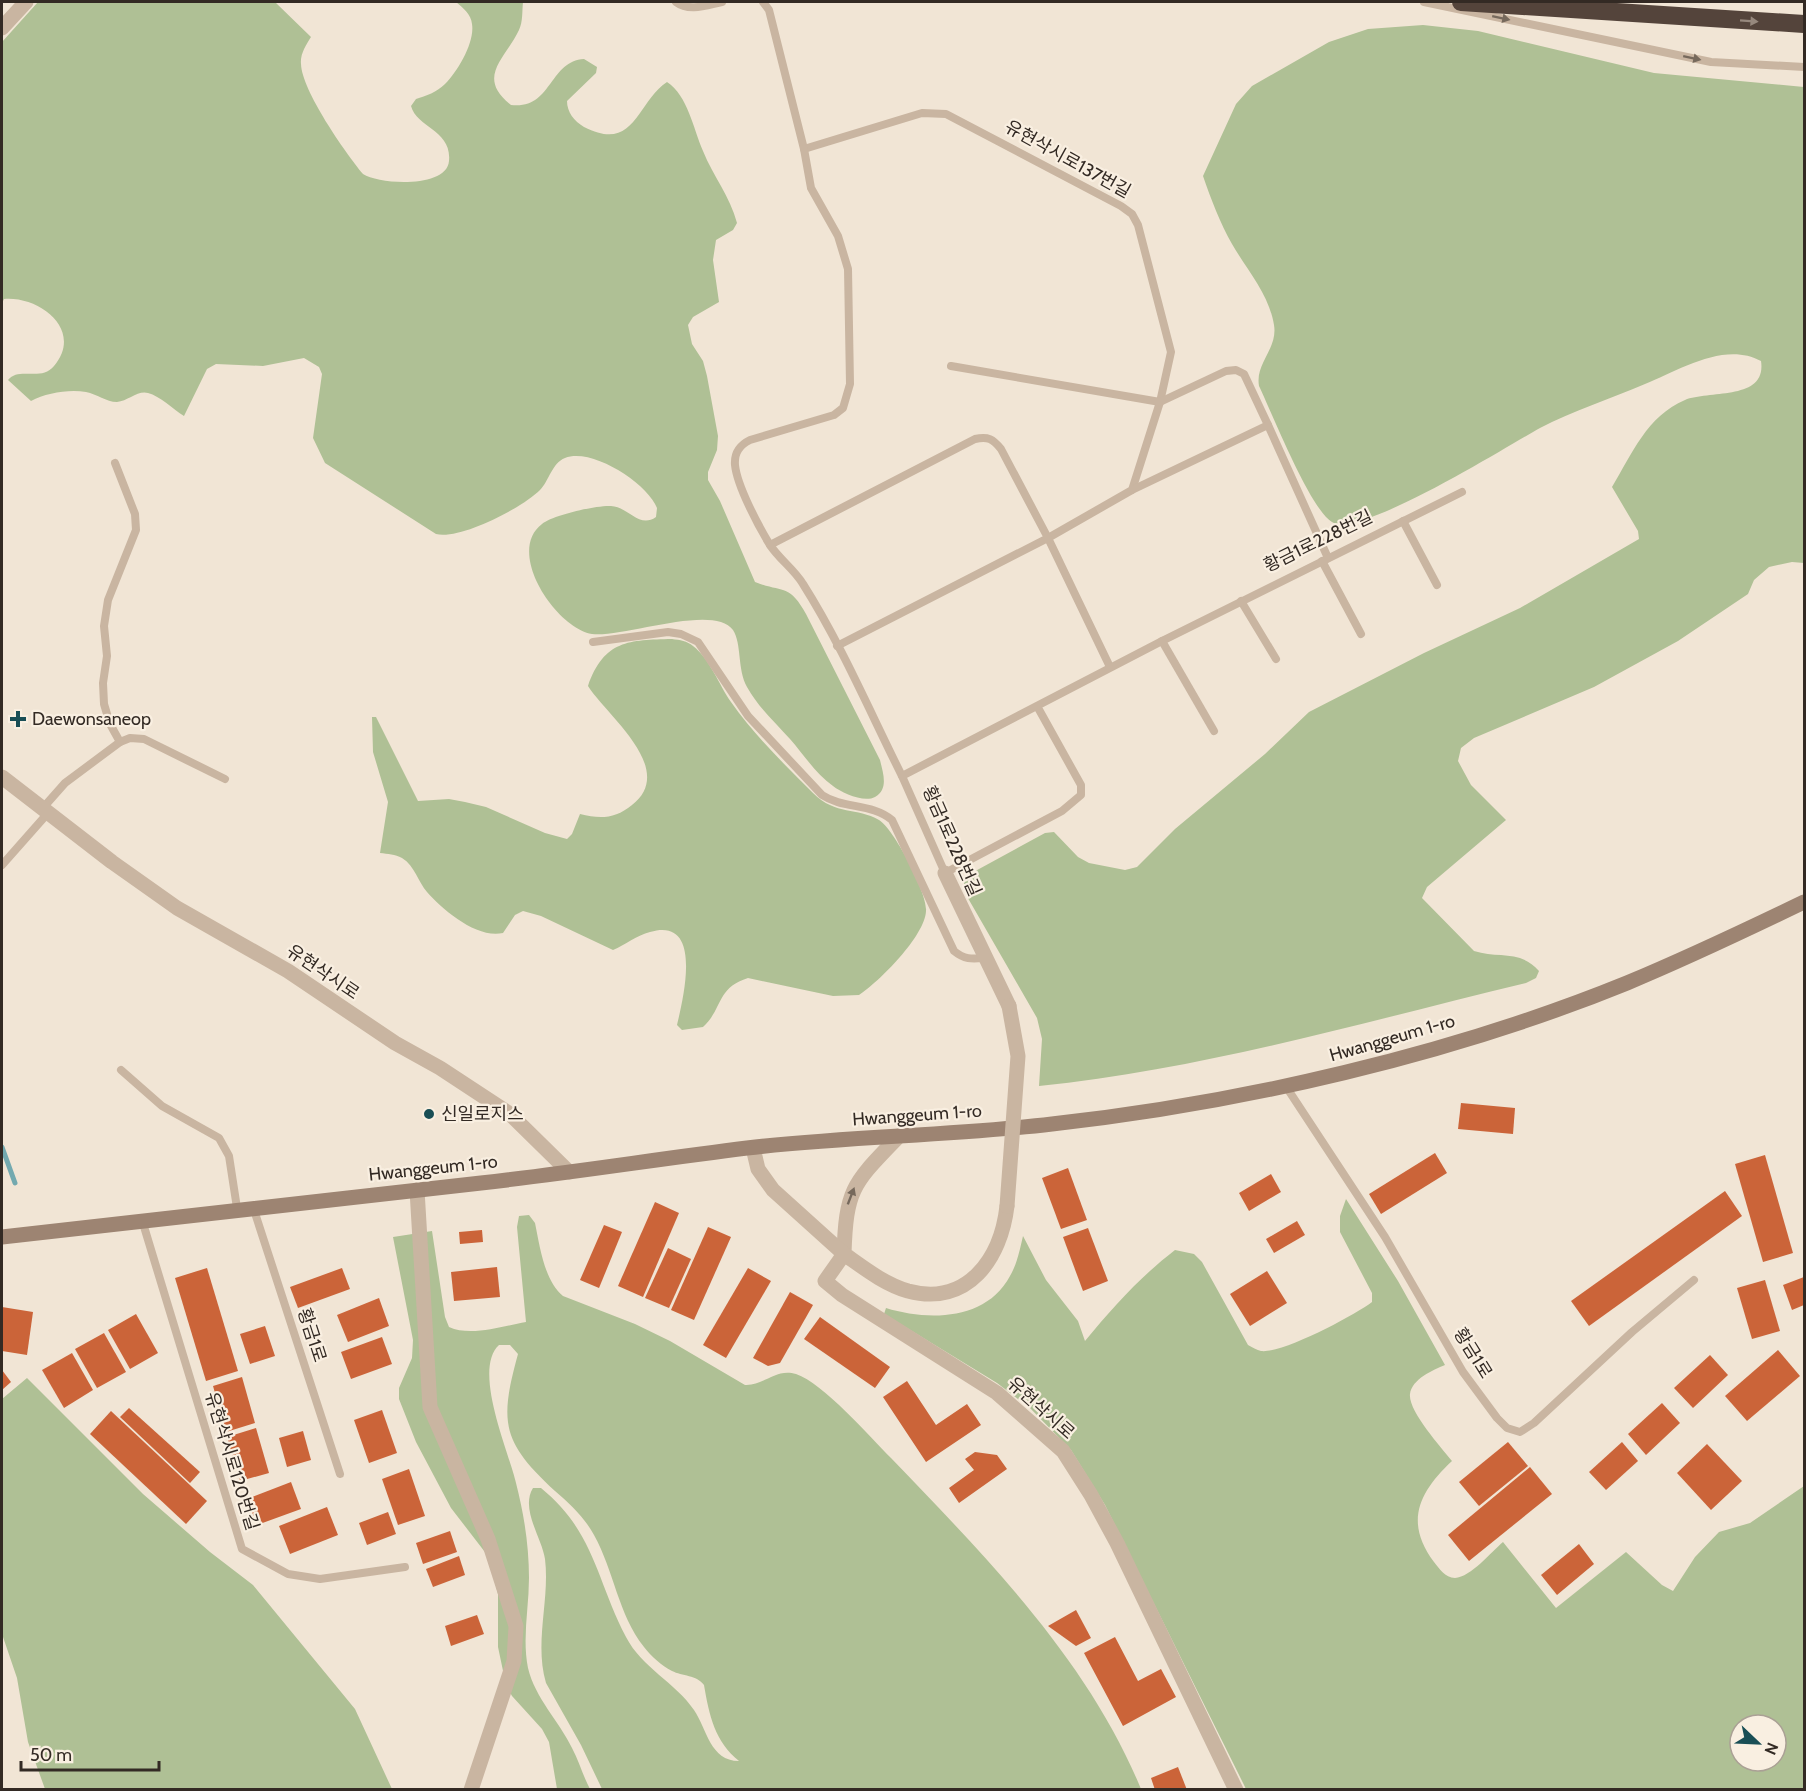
<svg xmlns="http://www.w3.org/2000/svg" width="1806" height="1791" font-family="Cabin,'Noto Sans KR',sans-serif">
<style>
.green{fill:#afc095;fill-rule:evenodd}
.lines{fill:none;stroke-linecap:round;stroke-linejoin:round}
.stream{stroke:#73a9af;stroke-width:5}
.building{fill:#cb6439}
.lane{stroke:#c9b5a1;stroke-width:8}
.street{stroke:#c9b5a1;stroke-width:15}
.secondary{stroke:#9d8472;stroke-width:15}
.highway{stroke:#54443b;stroke-width:18}
.street-bridge{stroke:#c9b5a1;stroke-width:15}
.oneway{fill:#76695c}
.oneway2{fill:#96887d}
.poi-dot{fill:#194e55;stroke:#f9efe1;stroke-width:2}
.labels{text-anchor:middle;stroke-width:4.5;stroke-linejoin:round;paint-order:stroke}
.street-label{font-size:18px;fill:#332a24;stroke:#f9efe1}
.poi-label{font-size:18px;fill:#332a24;stroke:#f9efe1;text-anchor:start}
</style>
<rect width="100%" height="100%" fill="#f1e5d5"/>
<!-- green -->
<g class="green">
<path d="M38,2H275L311,37C306,45 300,54 301,64C302,91 345,152 363,174C380,185 447,188 449,161C452,130 417,128 411,106L416,99C426,96 437,92 445,84C458,71 475,42 472,24C471,14 463,8 456,2H523C522,11 523,22 519,30C506,58 475,77 511,105C552,110 549,61 584,59L597,67L596,73L567,101C567,112 574,121 584,127C635,153 636,103 667,82C688,96 693,128 703,151C713,176 730,196 737,223L733,230L716,240L713,260L719,302L693,317L688,325L692,344L703,361L707,376L718,436L717,450L708,472V480L720,501L755,582C782,593 789,583 806,614L880,760C883,773 889,789 875,797C864,803 842,793 833,786C816,774 804,755 790,739C775,722 758,707 747,687C737,669 742,644 733,630C714,603 623,638 592,634C556,628 505,552 542,524C553,515 597,505 611,506C629,507 639,529 656,517L657,508C648,484 592,447 565,458C552,463 549,481 540,490C522,508 460,540 436,534L325,463L313,438L322,374L319,367L304,358L263,366L216,364L207,369L184,416C173,409 160,396 148,393C138,390 128,401 117,402C106,402 97,394 86,392C69,389 46,393 31,401L8,380C19,366 41,382 54,366C84,330 40,296 4,299L2,303V42Z"/>
<path d="M1423,25L1478,31L1654,73L1804,87V563L1792,562L1769,567L1754,580L1748,594L1678,641L1594,687L1474,738L1461,748L1458,761L1471,785L1506,820L1427,887L1422,898L1474,951C1498,959 1520,949 1539,971L1536,978L1526,983C1364,1022 1204,1069 1039,1086L1042,1039L1037,1018L965,893L964,883L968,875L1045,833L1054,832L1078,857L1089,863L1125,870L1137,867L1175,829L1265,754L1309,712L1424,653L1520,608L1639,539L1638,531L1612,487C1632,454 1647,416 1685,400C1710,390 1767,401 1761,361C1725,341 1679,370 1645,384C1610,399 1573,411 1540,428C1507,446 1360,539 1332,522C1310,509 1272,413 1259,386C1255,363 1278,349 1274,325C1269,294 1247,270 1232,244C1220,223 1211,199 1203,176L1236,104L1252,86L1329,42L1368,29Z"/>
<path d="M672,639C680,640 687,641 693,646C710,659 719,685 731,702C754,735 785,765 813,793C836,816 857,807 879,820C894,829 928,894 926,911C925,936 879,982 859,995L833,996L748,978C716,988 723,1009 703,1027L682,1030L677,1025C683,999 704,916 650,932C637,935 625,945 613,950L541,916L523,911L515,915L503,933C477,939 443,910 427,892C418,882 415,866 402,858C395,854 388,854 380,853L388,802L373,752L372,717H376L418,801L449,799L465,802L486,807L545,833L567,839L572,834L580,814C600,819 615,819 632,805C678,769 606,715 588,686C604,640 629,640 672,639Z"/>
<path d="M1346,1199L1398,1281L1445,1365C1433,1370 1412,1379 1410,1394C1408,1411 1441,1447 1452,1461C1419,1492 1404,1522 1434,1562C1439,1568 1445,1578 1455,1578C1471,1577 1491,1552 1503,1542L1556,1608L1626,1552L1662,1585L1673,1591L1695,1557L1719,1532L1750,1523L1804,1486V1789H1246L1105,1505L1071,1450L1030,1408L997,1383L884,1314L886,1308C928,1321 986,1321 1010,1276C1017,1264 1020,1249 1023,1236L1046,1280L1078,1321L1085,1341C1113,1307 1140,1277 1175,1250L1194,1254L1202,1262L1248,1345C1252,1347 1257,1350 1261,1351C1282,1354 1355,1315 1372,1302V1293L1340,1232V1216ZM1740,1725H1776V1761H1740Z"/>
<path d="M529,1215L535,1223C540,1247 544,1280 563,1296L635,1324L670,1341L745,1385C764,1386 775,1368 796,1374C823,1383 870,1437 891,1458C986,1557 1088,1660 1141,1789H602L581,1745L546,1683C534,1642 550,1600 545,1559C542,1538 520,1509 533,1488H541C595,1532 596,1580 626,1637C642,1668 675,1682 694,1710C707,1729 710,1761 739,1761C715,1742 709,1715 704,1685C697,1675 682,1676 672,1671C661,1665 652,1657 644,1647C618,1614 614,1571 594,1535C585,1518 570,1504 555,1491C502,1442 499,1423 518,1354L510,1345H499C472,1370 509,1452 516,1483C524,1514 529,1546 529,1578C529,1608 522,1638 528,1668C535,1698 559,1721 572,1748C579,1761 583,1776 590,1789H557L549,1742L542,1729L512,1696L506,1685L498,1647V1594L488,1556L451,1508L416,1442L399,1399V1388L412,1358L413,1340L393,1237L432,1231L445,1317L449,1327C471,1337 503,1326 526,1322L517,1227L519,1216Z"/>
<path d="M27,1378L143,1494L210,1552L253,1585L355,1709L392,1789H45L28,1742L17,1678L2,1634V1399Z"/>
</g>
<g class="lines">
<!-- stream -->
<path class="stream" d="M2,1147L15,1183"/>
</g>
<!-- building -->
<g class="building">
<path d="M1461,1103L1515,1108L1513,1134L1458,1129Z"/>
<path d="M1435,1153L1447,1173L1381,1214L1369,1194Z"/>
<path d="M1765,1155L1793,1253L1763,1262L1735,1164Z"/>
<path d="M1068,1168L1087,1220L1061,1229L1042,1178Z"/>
<path d="M1271,1174L1281,1192L1249,1211L1239,1193Z"/>
<path d="M1725,1191L1742,1216L1589,1326L1571,1301Z"/>
<path d="M655,1202L679,1213L643,1297L618,1286Z"/>
<path d="M1297,1221L1305,1235L1274,1253L1266,1239Z"/>
<path d="M604,1225L622,1232L599,1288L580,1280Z"/>
<path d="M708,1227L731,1237L694,1320L671,1310Z"/>
<path d="M1088,1228L1108,1281L1083,1291L1063,1237Z"/>
<path d="M482,1230L483,1242L460,1244L459,1232Z"/>
<path d="M668,1248L691,1259L669,1308L645,1298Z"/>
<path d="M497,1267L500,1297L454,1301L451,1272Z"/>
<path d="M207,1268L238,1371L206,1381L175,1278Z"/>
<path d="M342,1268L350,1289L298,1308L290,1287Z"/>
<path d="M748,1268L771,1281L726,1358L703,1345Z"/>
<path d="M1267,1271L1287,1303L1250,1326L1230,1294Z"/>
<path d="M1804,1277V1305L1792,1310L1783,1285Z"/>
<path d="M1765,1280L1780,1331L1752,1339L1737,1288Z"/>
<path d="M790,1292L813,1305L780,1363L768,1366L753,1358Z"/>
<path d="M379,1298L389,1326L348,1342L337,1315Z"/>
<path d="M2,1307L33,1312L27,1355L2,1351Z"/>
<path d="M136,1314L158,1353L130,1369L108,1330Z"/>
<path d="M820,1317L890,1367L875,1388L804,1339Z"/>
<path d="M265,1326L275,1356L250,1364L240,1334Z"/>
<path d="M104,1333L126,1372L97,1388L75,1349Z"/>
<path d="M382,1337L392,1364L351,1379L341,1352Z"/>
<path d="M1778,1350L1800,1376L1747,1421L1725,1396Z"/>
<path d="M72,1353L93,1390L64,1408L42,1370Z"/>
<path d="M1710,1355L1728,1375L1693,1408L1674,1388Z"/>
<path d="M2,1370L11,1382L2,1390Z"/>
<path d="M242,1377L255,1423L226,1432L213,1386Z"/>
<path d="M907,1381L936,1425L967,1404L981,1425L926,1462L883,1397Z"/>
<path d="M1662,1403L1680,1423L1646,1455L1628,1434Z"/>
<path d="M129,1408L200,1472L190,1483L120,1417Z"/>
<path d="M382,1410L397,1453L369,1463L354,1420Z"/>
<path d="M111,1411L207,1501L186,1524L90,1434Z"/>
<path d="M256,1428L269,1473L240,1481L227,1437Z"/>
<path d="M303,1431L311,1460L287,1467L279,1438Z"/>
<path d="M1508,1442L1528,1466L1479,1506L1459,1482Z"/>
<path d="M1622,1442L1638,1461L1606,1490L1589,1472Z"/>
<path d="M1707,1444L1742,1481L1711,1510L1677,1473Z"/>
<path d="M975,1452L997,1455L1007,1469L959,1503L949,1488L974,1470L965,1459Z"/>
<path d="M1530,1467L1552,1494L1469,1561L1448,1535Z"/>
<path d="M409,1469L425,1516L398,1525L382,1479Z"/>
<path d="M291,1482L301,1509L257,1525L247,1499Z"/>
<path d="M327,1507L338,1535L290,1554L279,1526Z"/>
<path d="M388,1512L396,1534L367,1545L359,1523Z"/>
<path d="M450,1531L457,1552L423,1564L416,1543Z"/>
<path d="M1579,1544L1594,1564L1557,1595L1541,1575Z"/>
<path d="M459,1556L465,1575L433,1587L426,1569Z"/>
<path d="M1076,1610L1091,1638L1076,1646L1048,1626Z"/>
<path d="M477,1615L484,1634L451,1646L445,1626Z"/>
<path d="M1115,1637L1138,1681L1161,1669L1176,1697L1123,1726L1084,1653Z"/>
<path d="M1178,1767L1187,1790H1155L1151,1778Z"/>
</g>
<g class="lines">
<!-- lane -->
<g class="lane">
<path d="M676,2C689,12 707,5 722,2"/>
<path d="M763,2L769,10L804,149L922,113L946,114L1121,206L1132,214L1138,225L1171,352L1160,402L1132,490L1048,538L1110,667"/>
<path d="M1424,2L1711,62L1804,67"/>
<path d="M804,149L811,188L838,236L848,269L850,384L843,408L834,415L750,440C740,445 734,452 735,465C737,486 759,527 770,545C779,559 794,569 803,584C841,644 870,712 902,776"/>
<path d="M951,366L1160,402L1226,371L1236,370L1244,374L1268,425"/>
<path d="M1132,490L1268,425L1328,558"/>
<path d="M1403,521L1437,585"/>
<path d="M770,545L975,439C988,436 993,439 1001,449L1048,538L837,646"/>
<path d="M1322,561L1361,634"/>
<path d="M1241,601L1276,659"/>
<path d="M1162,641L1214,731"/>
<path d="M593,642L668,632L681,634L698,642L748,716L822,795C843,809 872,803 892,820L954,951C965,960 972,959 985,958"/>
<path d="M1037,706L1081,785V795L1062,811L945,873L902,776L1162,641L1462,492"/>
<path d="M120,742L130,738L144,739L225,779"/>
<path d="M42,809L65,783L120,742L110,724L104,704L103,683L107,656L104,626L108,600L136,530L135,514L115,463"/>
<path d="M2,865L48,813"/>
<path d="M121,1070L162,1106L219,1138L229,1156L237,1208"/>
<path d="M1285,1085L1385,1237L1463,1372L1497,1418L1507,1428L1520,1432L1534,1423L1632,1332L1694,1280"/>
<path d="M253,1207L340,1474"/>
<path d="M142,1220L242,1549L288,1574L320,1579L405,1567"/>
</g>
<!-- street -->
<g class="street">
<path d="M2,28L26,2"/>
<path d="M2,777L112,862L177,908L288,971L395,1043L440,1068L510,1114L569,1172"/>
<path d="M945,873L1009,1006"/>
<path d="M899,1136C854,1183 846,1187 844,1254C864,1268 884,1284 908,1291C968,1307 1001,1258 1007,1206"/>
<path d="M753,1148L758,1169L773,1190L844,1254L825,1281L842,1295L997,1393L1063,1451L1091,1495L1117,1543L1236,1790"/>
<path d="M417,1190L430,1407L488,1539L516,1626L514,1661L471,1790"/>
</g>
<!-- secondary -->
<path class="secondary" d="M2,1237C161,1218 321,1202 481,1183C570,1173 658,1159 747,1148C849,1136 951,1136 1052,1124C1242,1103 1450,1055 1627,983C1687,958 1746,930 1804,902"/>
<!-- highway -->
<path class="highway" d="M1461,2L1804,24"/>
<!-- street-bridge -->
<path class="street-bridge" d="M1007,1206L1018,1056L1009,1006"/>
</g>
<!-- one-way arrows -->
<defs><path id="oneway-solid" d="M-6-.8H1V-3.2L6.5 0L1 3.2V.8H-6Z" transform="scale(1.5)"/></defs>
<g class="oneway">
<use href="#oneway-solid" transform="translate(1501 18) rotate(12)"/>
<use href="#oneway-solid" transform="translate(1692 58) rotate(12)"/>
<use href="#oneway-solid" transform="translate(851 1196) rotate(-69)"/>
</g>
<use class="oneway2" href="#oneway-solid" transform="translate(1749 21) rotate(4)"/>
<!-- markers -->
<g class="poi-dot">
<path d="M15 710h6v6h6v6h-6v6h-6v-6h-6v-6h6z"/>
<circle cx="429" cy="1114" r="6"/>
</g>
<g class="labels">
<!-- street labels -->
<g class="street-label">
<text transform="translate(1068 159) rotate(29)" y="6">유현삭시로137번길</text>
<text transform="translate(1318 541) rotate(-26)" y="6">황금1로228번길</text>
<text transform="translate(952 841) rotate(66)" y="6">황금1로228번길</text>
<text transform="translate(323 972) rotate(34)" y="6">유현삭시로</text>
<text transform="translate(1392 1038) rotate(-16)" y="6">Hwanggeum 1-ro</text>
<text transform="translate(917 1115) rotate(-4)" y="6">Hwanggeum 1-ro</text>
<text transform="translate(433 1168) rotate(-6)" y="6">Hwanggeum 1-ro</text>
<text transform="translate(312 1335) rotate(72)" y="6">황금1로</text>
<text transform="translate(1473 1353) rotate(58)" y="6">황금1로</text>
<text transform="translate(1041 1408) rotate(42)" y="6">유현삭시로</text>
<text transform="translate(232 1461) rotate(73)" y="6">유현삭시로120번길</text>
</g>
<!-- poi labels -->
<g class="poi-label">
<text x="32" y="725">Daewonsaneop</text>
<text x="441" y="1120">신일로지스</text>
</g>
</g>
<!-- border -->
<rect width="1806" height="1791" fill="none" stroke="#332a24" stroke-width="6"/>
<!-- north arrow -->
<g transform="translate(1758 1743) rotate(113)"><circle r="28" fill="#f9efe1" stroke="#aaa095" stroke-width="1.5"/>
<path d="M0-4.5L10 22L0 15L-10 22Z" fill="#194e55"/>
<text y="-9" font-size="16" font-weight="bold" text-anchor="middle" fill="#332a24">N</text>
</g>
<!-- scale -->
<path d="M21 1761v9h138v-9" fill="none" stroke="#332a24" stroke-width="3"/>
<text x="30" y="1761" font-size="18" fill="#332a24" stroke="#f9efe1" stroke-width="4.5" paint-order="stroke">50 m</text>
</svg>
